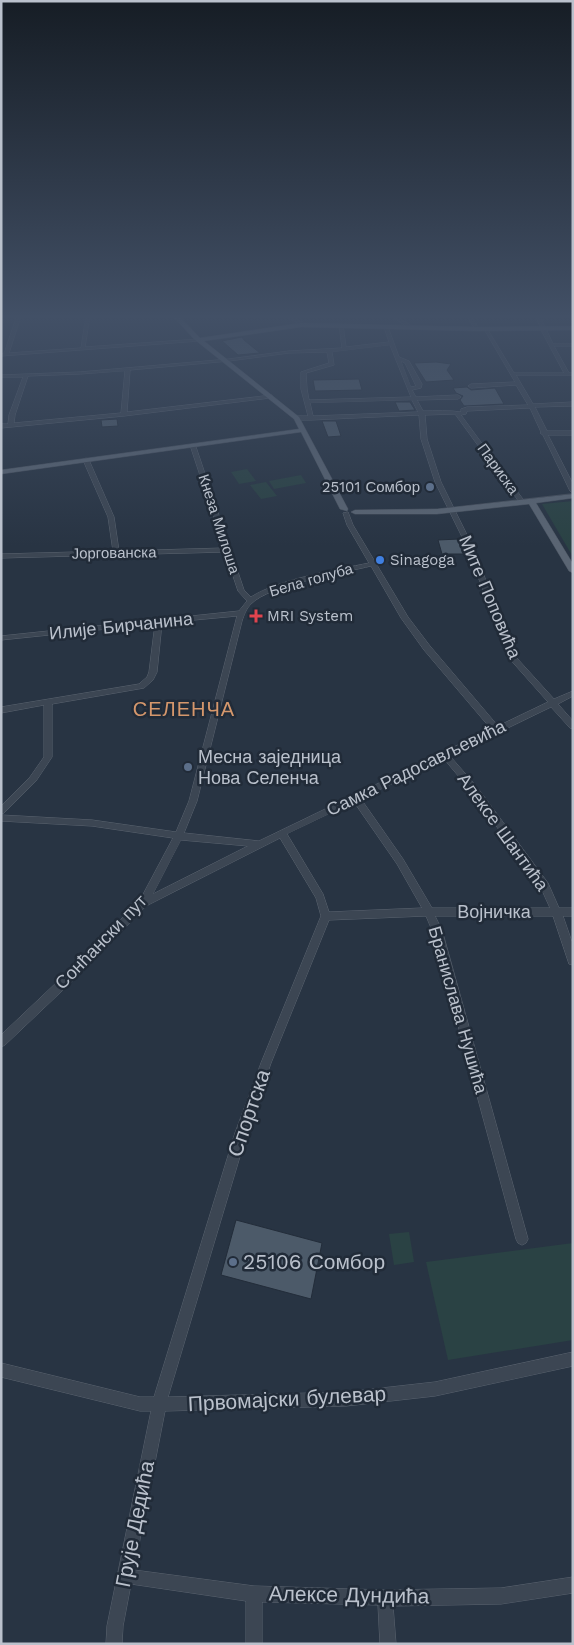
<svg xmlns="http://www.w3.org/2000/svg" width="574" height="1645" font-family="'Work Sans',sans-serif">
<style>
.green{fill:#2a4244}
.building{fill:#4c5a69;stroke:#232d3a}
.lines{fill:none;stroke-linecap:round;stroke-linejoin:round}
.minor-casing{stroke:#5b6470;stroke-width:1}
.major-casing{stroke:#464f5c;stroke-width:1}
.minor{fill:#3c4653;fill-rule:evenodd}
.major{fill:#5a6573;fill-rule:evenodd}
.service-dot{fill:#5c6f8a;stroke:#212b38;stroke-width:2}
.shop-dot{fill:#3f7fe0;stroke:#212b38;stroke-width:2}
.health-dot{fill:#e0444e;stroke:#212b38;stroke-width:2}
.labels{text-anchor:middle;stroke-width:5;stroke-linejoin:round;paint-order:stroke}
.far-street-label{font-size:15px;fill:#bac1cc;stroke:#212b38}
.far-poi-label{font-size:15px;fill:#bac1cc;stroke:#212b38;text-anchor:start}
.street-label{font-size:18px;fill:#bac1cc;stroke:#212b38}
.poi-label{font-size:18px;fill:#bac1cc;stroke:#212b38;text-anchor:start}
.quarter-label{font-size:20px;letter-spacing:1px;fill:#d5976c;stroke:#212b38}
.near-street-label{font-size:21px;fill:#bac1cc;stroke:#212b38}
.near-poi-label{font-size:21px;fill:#bac1cc;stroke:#212b38;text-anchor:start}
</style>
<rect width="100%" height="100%" fill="#283443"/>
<!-- green -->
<g class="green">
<path d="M247,469L256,481L239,484L231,472Z"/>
<path d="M301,475L306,483L274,489L269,481Z"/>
<path d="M266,482L277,496L261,499L250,485Z"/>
<path d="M573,501V557L542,504Z"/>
<path d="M409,1232L414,1262L394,1265L389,1234Z"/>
<path d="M573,1243V1340L448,1360L426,1262Z"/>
</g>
<!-- building -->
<g class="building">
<path d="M242,337L244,340L260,353L238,355L222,341Z"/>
<path d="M436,362L451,364L447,370L454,380L426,382L414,363Z"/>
<path d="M359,379L362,390L315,391L313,380Z"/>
<path d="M467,387L471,390L495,388L504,404L464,406L460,400L463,396L456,393L453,388Z"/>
<path d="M395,402H410L415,410L399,411Z"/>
<path d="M117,419L118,426L102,427L101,420Z"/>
<path d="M322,421H336L341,436L328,437Z"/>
<path d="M459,539L464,554H442L438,540Z"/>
<path d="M236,1220L322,1243L311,1299L221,1275Z"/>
</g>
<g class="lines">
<defs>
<g id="minor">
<path d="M17,316H21L9,353L81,348L86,316H90L85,347L199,339L201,340L199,341L1,356V354L4,353Z"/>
<path d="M285,316H290L308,325L304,326Z"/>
<path d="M391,316H396L415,328L411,329Z"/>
<path d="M467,316H471L480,330H476Z"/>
<path d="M536,316H540L553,344H573V346H554L569,373H573V375H516L533,404L573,402V406L535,407L547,431H573V435H548L573,484V493L570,491L543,435L540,433L541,432L530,408L467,411L466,414L461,415L525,502L522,504L520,503L455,414L425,415L427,439L441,482L473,547L515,656L554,699L573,691V696L558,704L573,721V729L570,728L551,707L450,756L477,787L548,883L559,908H573V916H563L573,945V965L569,964L553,916H435L442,930L528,1239L526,1243L522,1245L518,1243L516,1239L432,930L426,916L329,920L271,1063L247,1133L168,1397L346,1392L435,1382L573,1352V1366L435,1396L346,1406L165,1411L134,1570L254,1586L385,1590L501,1588L573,1577V1593L501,1604L393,1606L396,1644H380L378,1605L262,1602V1644H246V1601L131,1584L123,1626L122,1644H106L107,1626L151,1411H140L1,1377V1363L140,1397H154L235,1133L261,1063L321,916L316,898L280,838L146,906L83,971L5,1045L1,1047V1035L75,965L140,900L173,838L92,826L1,821V815L92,820L176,832L189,801L237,616L162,623L157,672L153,680L144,688L52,704V757L36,781L4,813L1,814V806L30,777L44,757V705L1,713V707L139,684L147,677L149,672L155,624L1,640V636L239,611L247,601L238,591L225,552L1,558V554L113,551L108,517L83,460L86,458L89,460L114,517L119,551L224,548L190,445L195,444L244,590L251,597C279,579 336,570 369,563L347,525L343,513L348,512L353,525L408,617L430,646L498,726L548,702L508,657L467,547L435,482L421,439L419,415L311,420H297L294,418L297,416H308L301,389V372L329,363L327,352L289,353L229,361L130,370L127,412L272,395V397L270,398L124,416L1,428V424H8L9,415L23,377H1V375L80,372L229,359L289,351L342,348L339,324L343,325L346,347L389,342L384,327L386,326L388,327L399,357L409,361L422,384L421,388L412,390L416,397L458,395L461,397L458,399L417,400L423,411C436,411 449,410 461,412V409L467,407L528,405L516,385L471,388L468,386L471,384L515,382L484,329L488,330L514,373H564L542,332ZM390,345L411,397L309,400L307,389L306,373L334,365L332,352ZM401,361L405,363L416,386L411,387ZM125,371L121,413L14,423L15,415L28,376L80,374ZM412,400L418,412L313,416L310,403ZM371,566L401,618L424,650L491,729L259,841L184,833L197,801L242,621C244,615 246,609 251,604C269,585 343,573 371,566ZM444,759L471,791L541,888L550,908H432L403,859L361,799ZM354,802L397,864L422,908L329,912L323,894L287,834ZM181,840L248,846L153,894Z"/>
</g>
<g id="major">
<path d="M173,316H179L200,338L301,323L478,327L573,326V330L478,331L301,327L204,341L299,417L348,509L347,511L340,509L301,432L1,474V470L299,429L294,419L194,339Z"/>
<path d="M573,494V498L536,503L573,564V573L569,571L529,504L437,514H355L351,512L355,510L437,509Z"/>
</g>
</defs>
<!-- minor casing -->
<use href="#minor" class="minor-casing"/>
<!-- major casing -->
<use href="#major" class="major-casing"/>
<!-- minor -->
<use href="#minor" class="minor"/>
<!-- major -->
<use href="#major" class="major"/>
</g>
<!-- sky -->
<linearGradient id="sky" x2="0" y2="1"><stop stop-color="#161d25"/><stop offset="0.58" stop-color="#425066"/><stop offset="1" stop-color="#425066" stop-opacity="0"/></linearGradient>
<rect width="574" height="546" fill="url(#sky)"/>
<!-- markers -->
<g class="service-dot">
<circle cx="430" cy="487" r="5"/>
<circle cx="188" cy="767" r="5"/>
<circle cx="233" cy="1262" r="5"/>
</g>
<circle class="shop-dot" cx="380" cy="560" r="5"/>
<path class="health-dot" d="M253.5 608.5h5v5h5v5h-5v5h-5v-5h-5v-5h5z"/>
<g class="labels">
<!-- far-street labels -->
<g class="far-street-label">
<text transform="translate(498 469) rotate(54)" y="5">Париска</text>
<text transform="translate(219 524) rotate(72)" y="5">Кнеза Милоша</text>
<text transform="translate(114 553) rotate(-1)" y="5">Јоргованска</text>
<text transform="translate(311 580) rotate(-16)" y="5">Бела голуба</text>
</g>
<!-- far-poi labels -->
<g class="far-poi-label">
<text x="420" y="492" text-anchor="end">25101 Сомбор</text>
<text x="390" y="565">Sinagoga</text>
<text x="267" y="621">MRI System</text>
</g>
<!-- street labels -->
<g class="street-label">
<text transform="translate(490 597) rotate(67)" y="6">Мите Поповића</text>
<text transform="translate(121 626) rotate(-6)" y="6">Илије Бирчанина</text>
<text transform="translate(416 768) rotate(-26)" y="6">Самка Радосављевића</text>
<text transform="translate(503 832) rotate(54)" y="6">Алексе Шантића</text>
<text x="494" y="918">Војничка</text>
<text transform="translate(101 942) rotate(-46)" y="6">Сонћански пут</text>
<text transform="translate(458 1010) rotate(74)" y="6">Бранислава Нушића</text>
</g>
<!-- poi labels -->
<g class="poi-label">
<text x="198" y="763">Месна заједница<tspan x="198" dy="21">Нова Селенча</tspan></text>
</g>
<!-- quarter labels -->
<g class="quarter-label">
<text x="184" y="716">СЕЛЕНЧА</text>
</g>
<!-- near-street labels -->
<g class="near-street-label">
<text transform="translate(249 1113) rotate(-71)" y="7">Спортска</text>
<text transform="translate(287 1399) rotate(-3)" y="7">Првомајски булевар</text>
<text transform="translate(135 1524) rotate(-79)" y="7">Грује Дедића</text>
<text transform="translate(349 1595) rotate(1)" y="7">Алексе Дундића</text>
</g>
<!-- near-poi labels -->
<g class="near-poi-label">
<text x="243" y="1269">25106 Сомбор</text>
</g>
</g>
<!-- border -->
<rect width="574" height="1645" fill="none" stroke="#bac1cc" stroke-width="5"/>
</svg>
